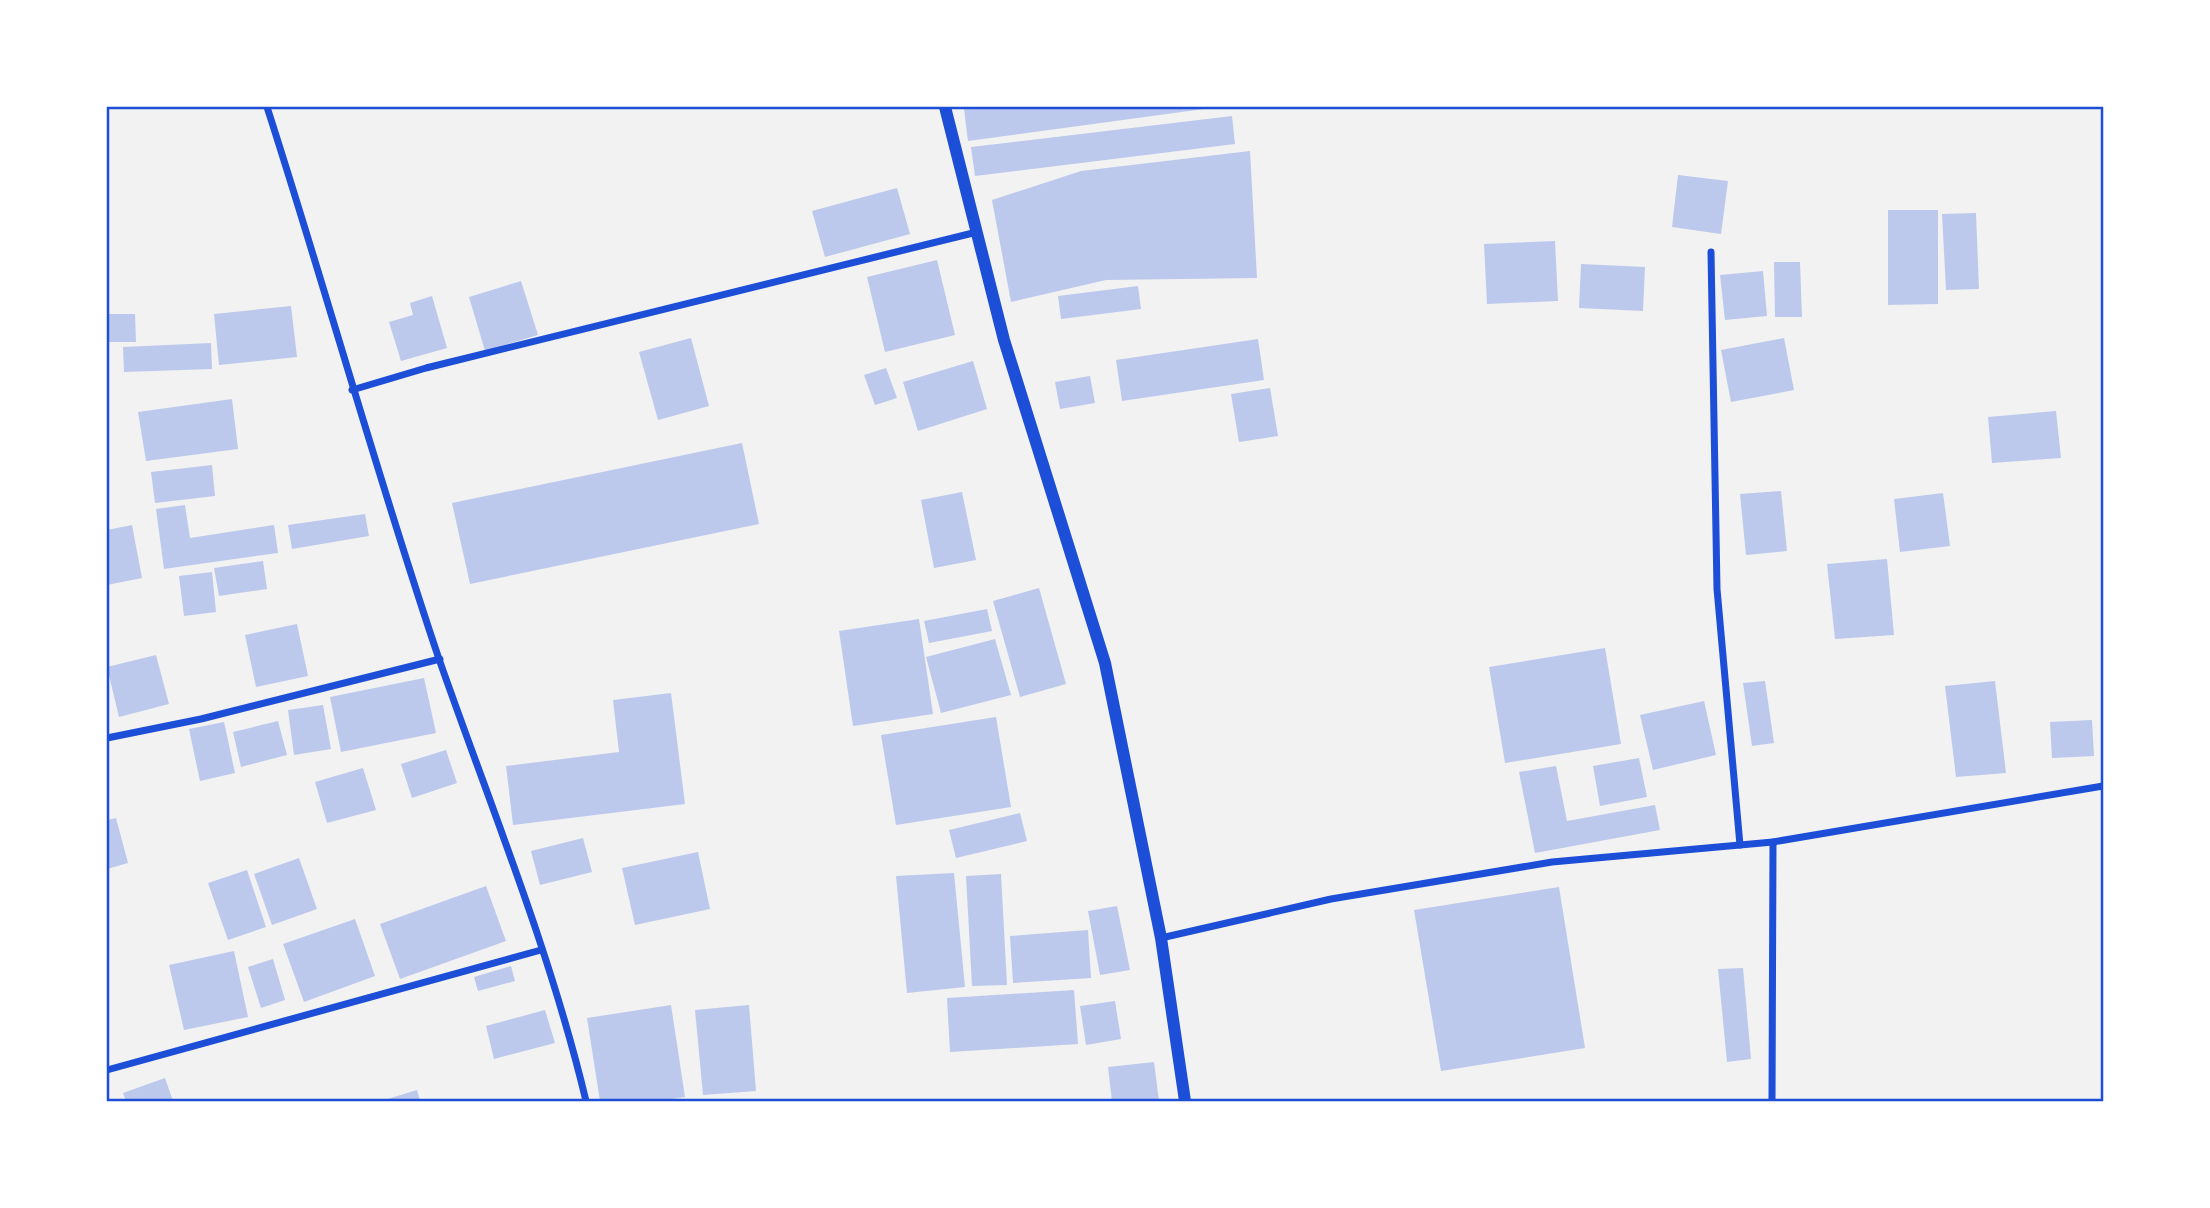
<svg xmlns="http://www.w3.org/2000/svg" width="2210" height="1208" font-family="'PT Sans',sans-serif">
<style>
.building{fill:#bdc9ec}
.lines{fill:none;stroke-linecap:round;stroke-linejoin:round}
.minor{stroke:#1d4ed8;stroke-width:7}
.tertiary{stroke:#1d4ed8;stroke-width:12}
.neatline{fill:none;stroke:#1d4ed8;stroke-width:2.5}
</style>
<rect width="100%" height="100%" fill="#f2f2f2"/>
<!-- building -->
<g class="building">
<path d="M979,107H1211V108L968,141L964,109Z"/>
<path d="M1232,116L1235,144L975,176L971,147Z"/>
<path d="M1250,151L1257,278L1106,280L1011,302L992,200L1081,171Z"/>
<path d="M1678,175L1728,181L1721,234L1672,227Z"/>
<path d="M897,188L910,234L825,257L812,211Z"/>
<path d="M1888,210H1938V304L1888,305Z"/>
<path d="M1976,213L1979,289L1946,290L1942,214Z"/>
<path d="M1555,241L1558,301L1487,304L1484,244Z"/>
<path d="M937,260L955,335L885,352L867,277Z"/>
<path d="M1774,262H1800L1802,317H1775Z"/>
<path d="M1581,264L1645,267L1643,311L1579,308Z"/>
<path d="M1763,271L1767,316L1725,320L1720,275Z"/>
<path d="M521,281L538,335L485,351L469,297Z"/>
<path d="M1138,286L1141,309L1061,319L1058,296Z"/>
<path d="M432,296L447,348L401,361L389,322L413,315L410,303Z"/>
<path d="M291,306L297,357L219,365L214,314Z"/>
<path d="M107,314H135L136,342H107Z"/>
<path d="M691,338L709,406L658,420L639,352Z"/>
<path d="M1784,338L1794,390L1731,402L1721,350Z"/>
<path d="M1258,339L1264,380L1122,401L1116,360Z"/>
<path d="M211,343L212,369L124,372L123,347Z"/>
<path d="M973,361L987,409L918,431L903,382Z"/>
<path d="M886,368L897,398L875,405L864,375Z"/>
<path d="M1090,376L1095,403L1060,409L1055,382Z"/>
<path d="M1270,388L1278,436L1239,442L1231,394Z"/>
<path d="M232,399L238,449L146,461L138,412Z"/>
<path d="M2056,411L2061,458L1992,463L1988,417Z"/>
<path d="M742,443L759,524L470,584L452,503Z"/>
<path d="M212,465L215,496L155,503L151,472Z"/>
<path d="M1781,491L1787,551L1746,555L1740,494Z"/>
<path d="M962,492L976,560L934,568L921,500Z"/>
<path d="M1943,493L1950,546L1900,552L1894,499Z"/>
<path d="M185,505L190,538L274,525L278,553L164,569L156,509Z"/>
<path d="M365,514L369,536L292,549L288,525Z"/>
<path d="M132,525L142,578L107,585V530Z"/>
<path d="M1887,559L1894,635L1835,639L1827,564Z"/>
<path d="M263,561L267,589L219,596L214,568Z"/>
<path d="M212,572L216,612L184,616L179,576Z"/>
<path d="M1039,588L1066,684L1020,697L993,601Z"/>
<path d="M987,609L992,631L929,643L924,621Z"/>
<path d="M919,619L933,714L853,726L839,631Z"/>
<path d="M297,624L308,676L256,687L245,635Z"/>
<path d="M995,639L1011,695L941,713L926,657Z"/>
<path d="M1605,648L1621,744L1505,763L1489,667Z"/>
<path d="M156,655L169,704L119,717L107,667Z"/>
<path d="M424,678L436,733L341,752L330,697Z"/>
<path d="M1765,681L1774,743L1752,746L1743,683Z"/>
<path d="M1995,681L2006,773L1956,777L1945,686Z"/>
<path d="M671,693L685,804L513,825L506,766L619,752L613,700Z"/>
<path d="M1704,701L1716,755L1653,770L1640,715Z"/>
<path d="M323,705L331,749L294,755L288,710Z"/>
<path d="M996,717L1011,807L896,825L881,735Z"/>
<path d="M2092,720L2094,756L2052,758L2050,722Z"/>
<path d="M278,721L287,755L241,767L233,732Z"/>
<path d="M224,722L235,773L200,781L189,729Z"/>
<path d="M446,750L457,783L412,798L401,764Z"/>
<path d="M1639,758L1647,797L1600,806L1593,766Z"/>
<path d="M1556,766L1567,821L1655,805L1660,830L1535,853L1519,772Z"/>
<path d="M363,768L376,810L327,823L315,782Z"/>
<path d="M1020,813L1027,841L956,858L949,830Z"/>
<path d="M116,818L128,863L107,869V820Z"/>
<path d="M583,838L592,872L540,885L531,851Z"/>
<path d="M698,852L710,909L635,925L622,868Z"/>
<path d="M299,858L317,909L272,925L254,874Z"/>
<path d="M247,870L266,927L228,940L208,883Z"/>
<path d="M954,873L965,987L907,993L896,876Z"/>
<path d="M1001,874L1007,985L972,986L966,876Z"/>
<path d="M486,886L506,941L400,979L380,924Z"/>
<path d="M1559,887L1585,1048L1441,1071L1414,910Z"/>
<path d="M1117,906L1130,970L1100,975L1088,911Z"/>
<path d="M355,919L375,976L304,1002L283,944Z"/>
<path d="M1088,930L1091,978L1013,983L1010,936Z"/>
<path d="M234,951L248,1017L184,1030L169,965Z"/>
<path d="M273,959L285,1000L261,1008L248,967Z"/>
<path d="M511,966L515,981L478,991L474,977Z"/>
<path d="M1743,968L1751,1059L1727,1062L1718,969Z"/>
<path d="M1074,990L1078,1044L950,1052L947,998Z"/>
<path d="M1115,1001L1121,1039L1086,1045L1080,1006Z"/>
<path d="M671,1005L685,1097L655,1101H600L587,1018Z"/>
<path d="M749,1005L756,1091L703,1095L695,1010Z"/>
<path d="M545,1010L555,1043L494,1059L486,1026Z"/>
<path d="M1154,1062L1159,1101H1112L1108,1067Z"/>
<path d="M165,1078L173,1101H126L123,1093Z"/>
<path d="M417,1090L420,1101H381Z"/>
</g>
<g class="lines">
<!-- minor -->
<g class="minor">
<path d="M267,107C326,290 377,476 439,659C490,805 550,950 586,1101"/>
<path d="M1711,252L1717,589L1740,845"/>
<path d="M352,390L426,368L977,232"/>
<path d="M107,738L201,719L440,659"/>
<path d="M1161,938L1331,899L1552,862L1773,842L2103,786"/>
<path d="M107,1070L541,950"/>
<path d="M1772,1101L1773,842"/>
</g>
<!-- tertiary -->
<path class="tertiary" d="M945,107L1004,340L1105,663L1161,938L1185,1101"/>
</g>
<!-- border -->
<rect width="2210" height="1208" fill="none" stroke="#ffffff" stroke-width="217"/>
<rect x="108" y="108" width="1994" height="992" class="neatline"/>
</svg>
